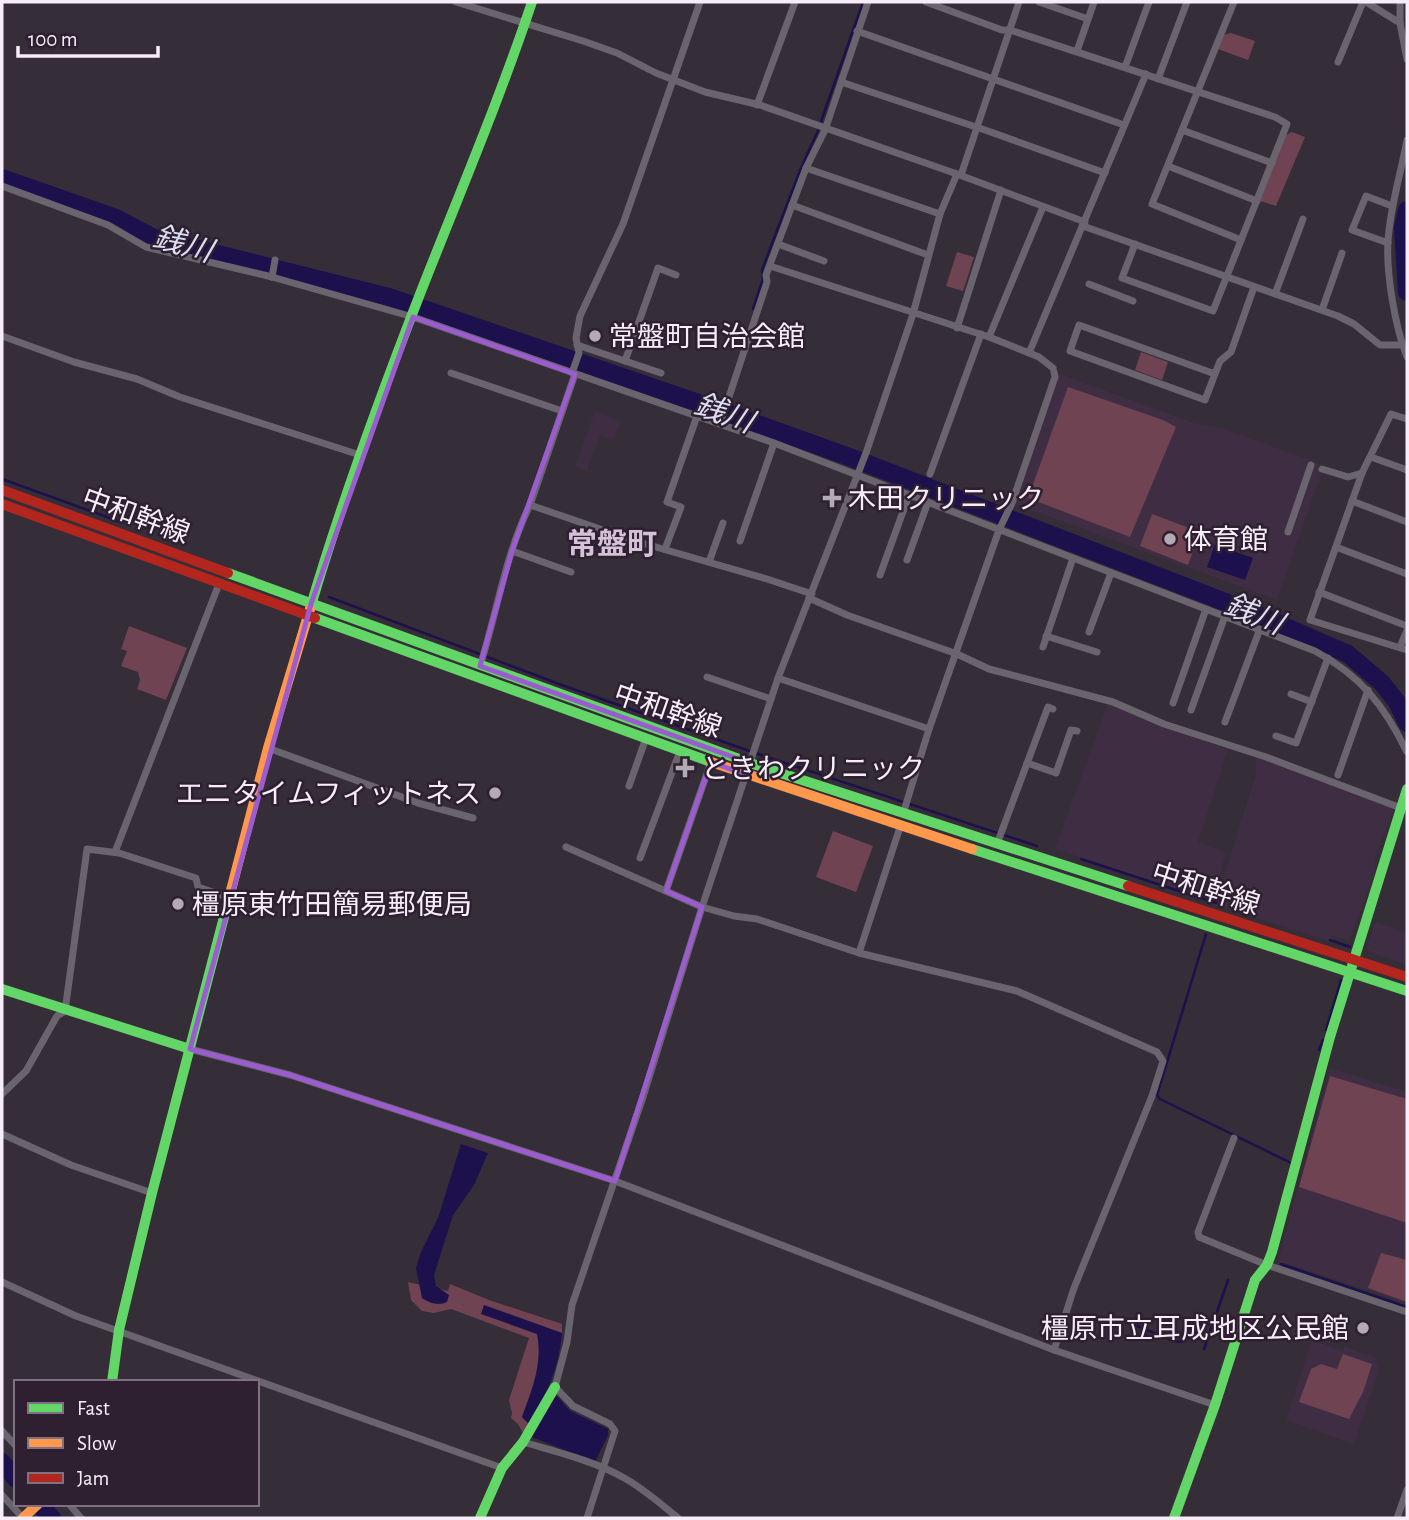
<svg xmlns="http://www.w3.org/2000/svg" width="1409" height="1520" font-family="'Alegreya Sans','Noto Sans JP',sans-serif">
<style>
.built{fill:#3f2e43}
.green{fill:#6f4352}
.water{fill:#1c114c}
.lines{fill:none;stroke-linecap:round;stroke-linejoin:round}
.stream{stroke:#1c114c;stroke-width:2.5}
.river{stroke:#1c114c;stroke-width:18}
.street{stroke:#6a646f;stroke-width:7}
.fast{stroke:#63d668;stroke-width:10}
.slow{stroke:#ff974d;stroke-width:10}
.jam{stroke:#b3261e;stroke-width:10}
.marked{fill:none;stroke:#9a5cce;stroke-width:5;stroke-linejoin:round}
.poi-dot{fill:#b3aab5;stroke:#2e1f31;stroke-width:2.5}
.labels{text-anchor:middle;stroke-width:5;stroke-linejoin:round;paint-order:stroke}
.poi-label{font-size:28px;fill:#f7edf9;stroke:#2e1f31;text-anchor:start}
.street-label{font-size:28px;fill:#f7edf9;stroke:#2e1f31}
.water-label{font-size:30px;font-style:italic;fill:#dcddf2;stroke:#2e1f31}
.neighbourhood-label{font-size:30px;font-weight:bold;fill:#d5c2d9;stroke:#2e1f31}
</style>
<rect width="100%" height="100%" fill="#352d37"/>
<!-- built -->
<g class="built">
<path d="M1060,374L1194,423L1224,429L1318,463L1321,475L1277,600L1015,504Z"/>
<path d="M595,411L621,421L614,440L600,436L587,471L575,467Z"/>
<path d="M1108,703L1158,725L1228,750L1198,842L1226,852L1213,901L1055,849Z"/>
<path d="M1255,755L1395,806L1375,857V872L1349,941L1332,935L1329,941L1215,905L1256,774Z"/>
<path d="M1376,922L1407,933V965L1366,950Z"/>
<path d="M1330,1068L1407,1092V1303L1278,1261Z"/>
<path d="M1312,1340L1343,1351L1345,1347L1375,1357L1379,1371L1354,1444L1286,1420Z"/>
</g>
<!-- green -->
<g class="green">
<path d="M1231,33L1255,41L1248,60L1218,49L1224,35Z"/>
<path d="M1292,132L1305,137L1276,206L1260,201L1286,135Z"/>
<path d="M957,252L974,257L963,291L946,286Z"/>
<path d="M1141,352L1168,362L1162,380L1135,370Z"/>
<path d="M1068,387L1163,420L1176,427L1130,537L1028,498Z"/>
<path d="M1152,514L1200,532L1188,565L1140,546Z"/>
<path d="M129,626L187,648L166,700L137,689L140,680L138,672L121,666L127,651L121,649Z"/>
<path d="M833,831L873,846L856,892L816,877Z"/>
<path d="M1330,1076L1407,1099V1223L1299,1187Z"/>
<path d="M1381,1253L1407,1260V1302L1368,1288Z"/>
<path d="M408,1282L448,1291L450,1284L489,1300L562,1324V1333L538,1334C543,1363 532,1390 522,1417L530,1425L523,1433L518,1424L511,1418L512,1413L509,1400L529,1338L451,1309L434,1313L422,1311L411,1300Z"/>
<path d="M1343,1354L1372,1364L1363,1392L1349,1419L1299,1402L1311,1369L1321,1364L1337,1369Z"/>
</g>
<!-- water -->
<g class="water">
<path d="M1215,544L1253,558L1245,580L1207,567Z"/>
<path d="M461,1144L488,1153L474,1185L453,1215L434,1275L436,1286L449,1295L447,1302C439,1306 429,1303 422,1298L416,1268L421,1252L438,1218Z"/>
<path d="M484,1305L562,1333C559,1368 546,1395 530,1425L522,1417C532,1390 543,1363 537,1334L481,1314Z"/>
<path d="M557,1396L570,1411L608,1429V1435L595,1462L532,1437L553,1399Z"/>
</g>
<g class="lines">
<!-- stream -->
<g class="stream">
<path d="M753,309L763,279L762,270L801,168L817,133L863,2"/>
<path d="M2,479L118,521"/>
<path d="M329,597L559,684L761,755L1037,846"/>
<path d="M1081,859L1216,903"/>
<path d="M1206,934L1157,1095L1160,1099L1291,1163"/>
<path d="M1330,940L1350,947"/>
<path d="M1326,1030L1341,980"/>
<path d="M1319,1050L1323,1040"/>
<path d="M1281,1264L1407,1307"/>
<path d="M1137,1326L1174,1341L1182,1342L1193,1336L1204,1339L1209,1336L1228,1280L1204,1349"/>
</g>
<!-- river -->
<g class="river">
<path d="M2,178L116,218L154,238L389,297L719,410L855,459L1256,614L1348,654L1382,683L1397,702L1407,723"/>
<path d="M1407,210L1403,228L1407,292"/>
<path d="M2,1462L16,1479"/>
<path d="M39,1504L52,1518"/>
</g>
<!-- street -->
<g class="street">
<path d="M456,2L583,41L617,53L656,73L705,92L760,105L957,174L1085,222"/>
<path d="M926,2L1002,30H1010L1275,117L1287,124L1213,311L1122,278L1135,244"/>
<path d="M1039,2L1088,19"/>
<path d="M1234,2L1152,204L1241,240"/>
<path d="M1366,2L1400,23"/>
<path d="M1400,2V23L1407,59"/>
<path d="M857,31L1124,125"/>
<path d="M1077,51L1094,2"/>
<path d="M1338,62L1363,2"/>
<path d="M1125,67L1149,2"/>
<path d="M1158,79L1187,2"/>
<path d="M841,82L985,130L1105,173"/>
<path d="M757,105L795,2"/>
<path d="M1182,130L1272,163"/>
<path d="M1407,140C1401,173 1390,207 1388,241C1386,273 1395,327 1407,357"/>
<path d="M1168,166L1257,201"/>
<path d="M806,168L940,214"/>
<path d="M961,175L1019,2"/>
<path d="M2,186L108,225L146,247L272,277L413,317L774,443L1315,651C1361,676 1384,705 1407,752"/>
<path d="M792,205L928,255"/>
<path d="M1083,226L1338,316L1354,324L1380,345H1402"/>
<path d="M1388,243L1352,230L1366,196L1392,206"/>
<path d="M778,244L824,261"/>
<path d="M770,266L989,337L1039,357L1053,368"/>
<path d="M272,277L275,260"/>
<path d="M1089,284L1133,301"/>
<path d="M1275,294L1303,219"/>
<path d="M1322,310L1342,253"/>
<path d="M957,328L1001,190"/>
<path d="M2,336L74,362L137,379L180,397L360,455"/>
<path d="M989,337L1043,207"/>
<path d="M577,345L661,373"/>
<path d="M1029,353L1146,74"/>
<path d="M625,361L658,268L676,275"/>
<path d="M451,373L562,411"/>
<path d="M572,373L579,353L576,338L580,316L623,224L700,2"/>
<path d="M1215,374L1079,325L1070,351L1205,400L1220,361L1231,352L1254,287"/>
<path d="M1407,419L1391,414L1362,473L1310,620L1407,650"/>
<path d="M720,424L767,282L766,275L806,168L825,130L868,2"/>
<path d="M1371,457L1407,470"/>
<path d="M1322,469L1348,477L1362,473"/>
<path d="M930,474L981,334"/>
<path d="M1352,501L1407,522"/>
<path d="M530,505L635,541L767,579L812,594"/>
<path d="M1288,532L1311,465"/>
<path d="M740,541L774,443"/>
<path d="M1336,547L1407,574"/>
<path d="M665,549L681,507L667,502L697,416"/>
<path d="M512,551L571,572"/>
<path d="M907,560L928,502"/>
<path d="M709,562L723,523"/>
<path d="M880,575L909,495"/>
<path d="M1319,592L1407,626"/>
<path d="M809,598L847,615L957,654L989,669L1113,702L1164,724L1266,757L1401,808"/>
<path d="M1089,632L1111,573"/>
<path d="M1046,636L1097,652"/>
<path d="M1043,647L1073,558"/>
<path d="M1400,647L1407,630"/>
<path d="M480,666C497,613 505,555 530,505L575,374"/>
<path d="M707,677L771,699"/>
<path d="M778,678L929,729"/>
<path d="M1291,694L1312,702"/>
<path d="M1173,703L1206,609"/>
<path d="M1191,710L1225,616"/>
<path d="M1225,722L1260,629"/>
<path d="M1276,736L1296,743L1328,658"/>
<path d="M268,748L418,803L473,818"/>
<path d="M1027,763L1056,773L1071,730L1077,731"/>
<path d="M1338,775L1368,690"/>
<path d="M629,786L646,738"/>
<path d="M903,814L929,729L999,530L1012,503L1055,377L1054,372"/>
<path d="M997,844L1048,707L1053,709"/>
<path d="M566,847L702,907L734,916L757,919L859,953L1017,991L1157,1052L1163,1061L1152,1096L1074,1288L1054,1350"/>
<path d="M115,852L219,584"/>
<path d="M640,858L680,751"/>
<path d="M666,891L711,762"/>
<path d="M859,953L901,824"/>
<path d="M190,1049L290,1075L615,1181L1054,1350L1215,1405"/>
<path d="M2,1094L26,1071L57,1016L65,1011L87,849L119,853L196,878L198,887L230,898"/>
<path d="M2,1134L71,1165L152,1193"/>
<path d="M1234,1138L1198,1232L1199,1237L1267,1265L1407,1312"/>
<path d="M2,1282L76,1316L502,1468"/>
<path d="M2,1431L16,1446"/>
<path d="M523,1442C557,1452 595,1461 626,1479C645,1490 661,1504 678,1518"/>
<path d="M2,1495L23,1518"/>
<path d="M69,1504L81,1518"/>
<path d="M587,1518L615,1431L610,1424L573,1406L555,1387L567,1342L572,1305L643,1097L702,907L778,678L866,453L913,314L940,214L957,174"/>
<path d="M1397,1518L1407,1490"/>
</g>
<!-- fast -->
<g class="fast">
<path d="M228,573L750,763L1128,886"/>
<path d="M310,609C341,503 380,397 420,294C458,197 499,101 532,2"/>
<path d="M315,618L711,762"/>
<path d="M972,849L1407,991"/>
<path d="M2,989L190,1049"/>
<path d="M112,1382L119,1330L152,1193L230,894"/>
<path d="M480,1518L502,1468L523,1442L555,1387"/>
<path d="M1174,1518L1215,1405L1255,1280L1267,1265L1272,1252L1330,1037L1407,789"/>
</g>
<!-- slow -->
<g class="slow">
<path d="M711,762L972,849"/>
<path d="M230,894L268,748L310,609"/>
<path d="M23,1518L38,1504"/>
</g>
<!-- jam -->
<g class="jam">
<path d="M2,490L228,573"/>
<path d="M2,504L315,618"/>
<path d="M1128,886L1407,977"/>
</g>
</g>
<!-- marked area -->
<path class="marked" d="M413,317L575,374L512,551L480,666L750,763L746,775L711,762L666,891L702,907L615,1181L290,1075L190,1049L311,604Z"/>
<!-- markers -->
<g class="poi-dot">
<circle cx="595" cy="336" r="7"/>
<path d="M828.5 487.5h7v7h7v7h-7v7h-7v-7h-7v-7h7z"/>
<circle cx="1170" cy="539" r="7"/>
<path d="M681.5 757.5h7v7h7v7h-7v7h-7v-7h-7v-7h7z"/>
<circle cx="495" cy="793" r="7"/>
<circle cx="178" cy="904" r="7"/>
<circle cx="1363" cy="1328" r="7"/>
</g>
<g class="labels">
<!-- poi labels -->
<g class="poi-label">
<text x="609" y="346">常盤町自治会館</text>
<text x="848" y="508">木田クリニック</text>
<text x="1184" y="549">体育館</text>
<text x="701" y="778">ときわクリニック</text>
<text x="481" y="803" text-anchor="end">エニタイムフィットネス</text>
<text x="192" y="914">橿原東竹田簡易郵便局</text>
<text x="1349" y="1338" text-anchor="end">橿原市立耳成地区公民館</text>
</g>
<!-- street labels -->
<g class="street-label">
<text transform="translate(136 515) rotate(20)" y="10">中和幹線</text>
<text transform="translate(668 710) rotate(19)" y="10">中和幹線</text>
<text transform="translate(1206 888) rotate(18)" y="10">中和幹線</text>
</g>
<!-- water labels -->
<g class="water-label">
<text transform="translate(183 244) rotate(16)" y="10">銭川</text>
<text transform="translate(724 413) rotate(20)" y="10">銭川</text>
<text transform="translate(1254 614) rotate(22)" y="10">銭川</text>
</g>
<!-- neighbourhood labels -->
<g class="neighbourhood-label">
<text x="612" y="554">常盤町</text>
</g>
</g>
<!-- border -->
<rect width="1409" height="1520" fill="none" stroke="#f7edf9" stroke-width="7"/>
<!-- legend -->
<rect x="14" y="1380" width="245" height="126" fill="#2e1f31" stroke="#7e7181" stroke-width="2"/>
<rect x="28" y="1403" width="35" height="10" fill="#63d668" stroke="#7e7181" stroke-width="2"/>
<text x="77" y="1415" font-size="21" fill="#f7edf9">Fast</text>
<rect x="28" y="1438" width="35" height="10" fill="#ff974d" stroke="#7e7181" stroke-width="2"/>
<text x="77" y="1450" font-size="21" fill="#f7edf9">Slow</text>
<rect x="28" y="1473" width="35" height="10" fill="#b3261e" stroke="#7e7181" stroke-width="2"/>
<text x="77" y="1485" font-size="21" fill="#f7edf9">Jam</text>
<!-- scale -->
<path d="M18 46v10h140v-10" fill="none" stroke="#f7edf9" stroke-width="3.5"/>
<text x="28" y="46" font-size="21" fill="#f7edf9" stroke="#2e1f31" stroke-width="5" paint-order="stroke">100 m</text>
</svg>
